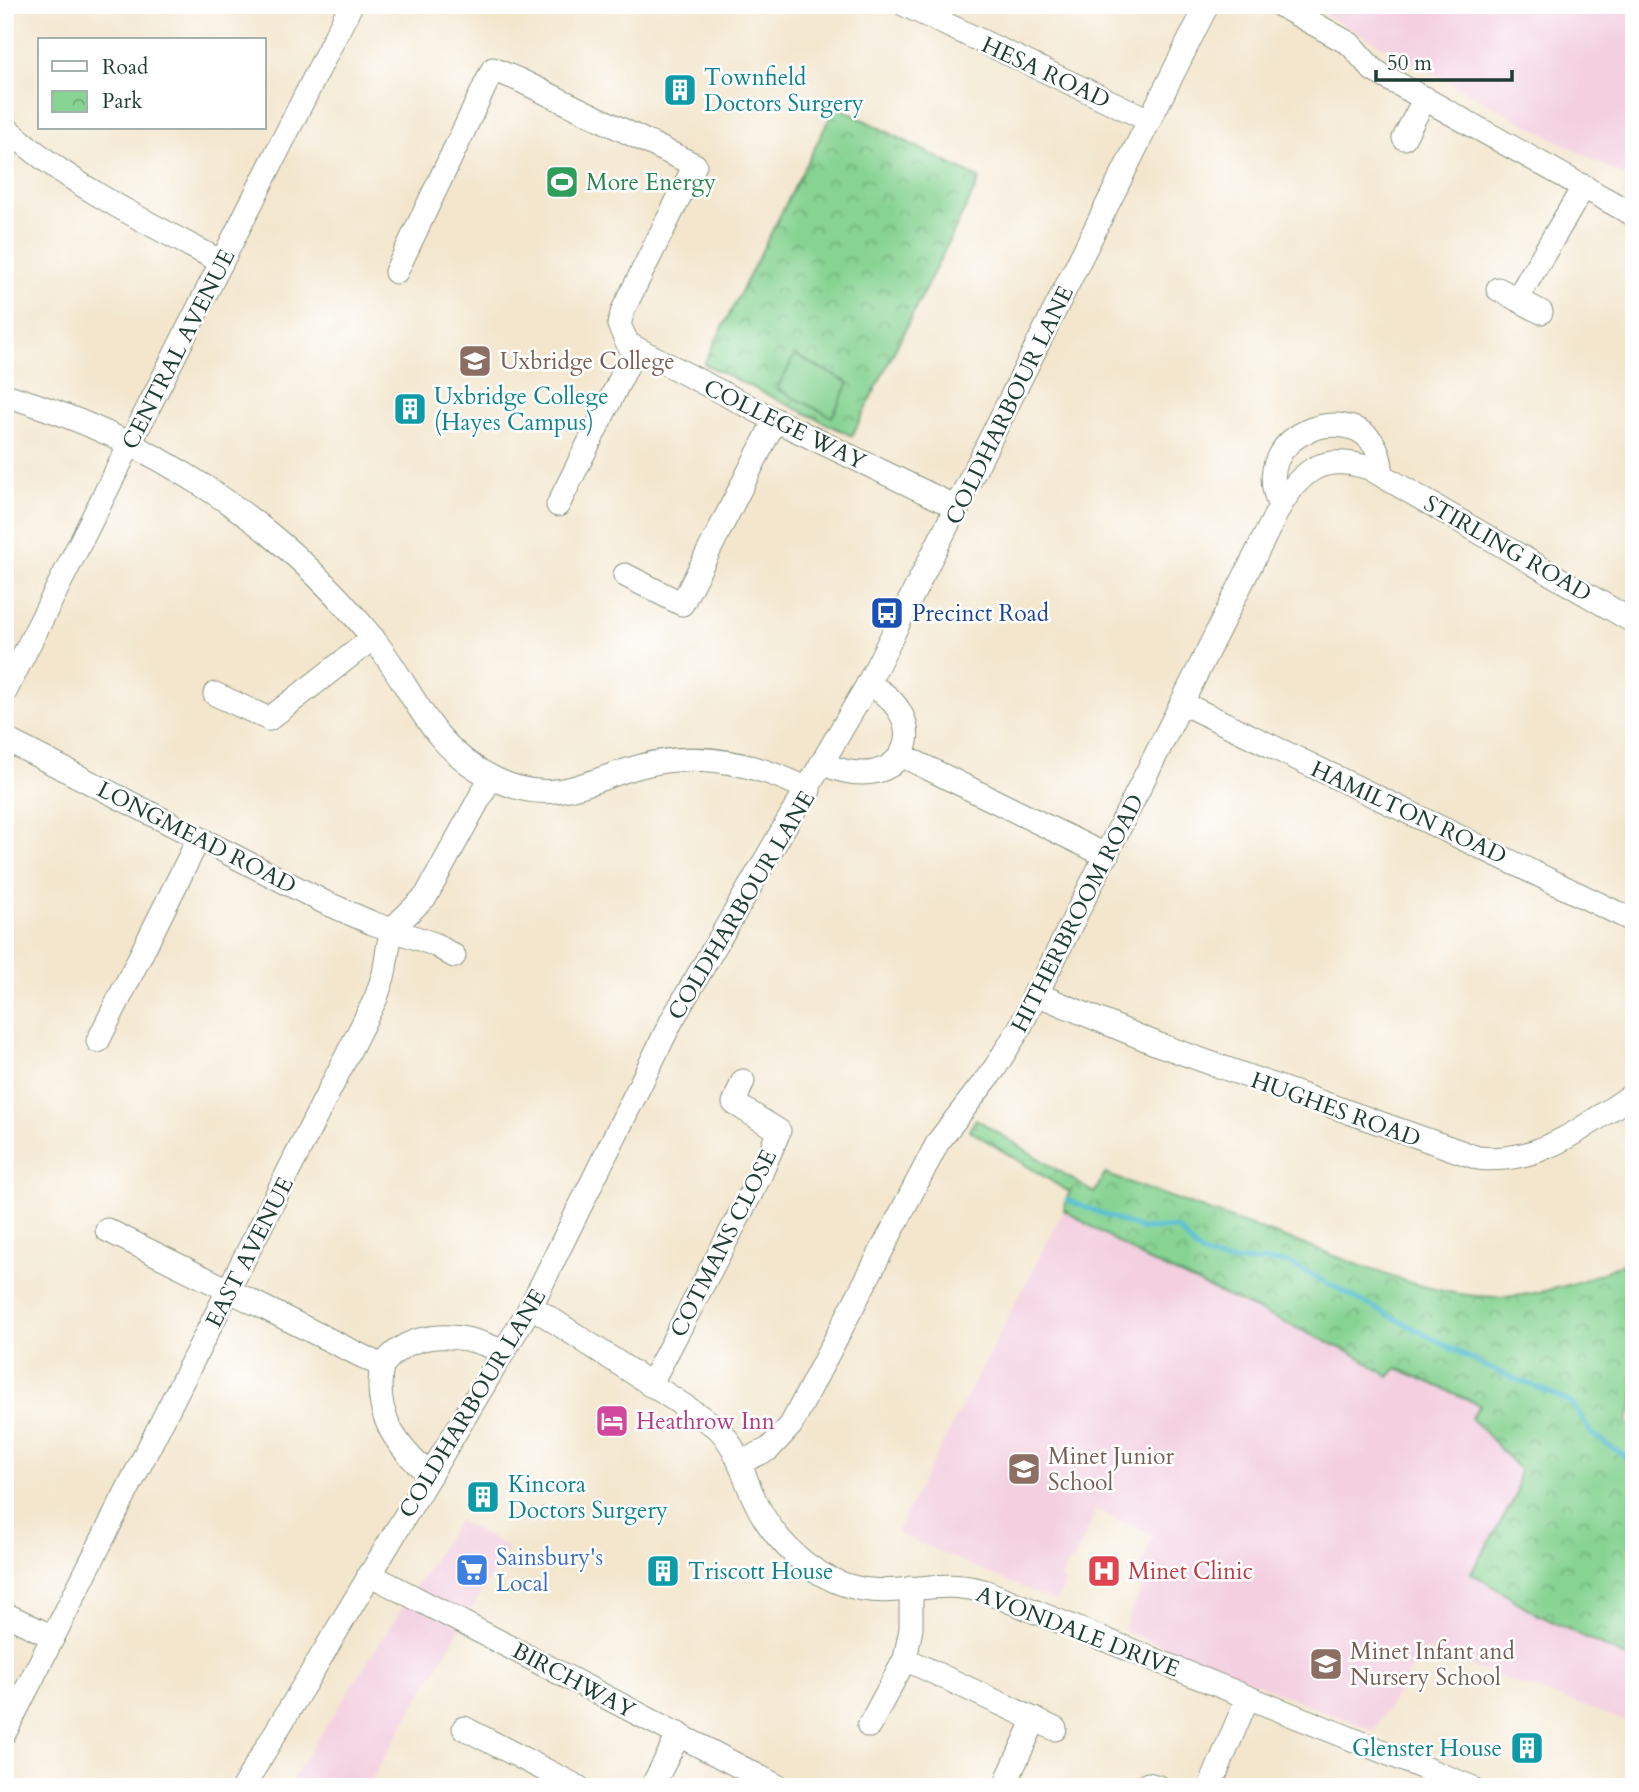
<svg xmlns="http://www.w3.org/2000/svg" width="1639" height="1792" font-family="Cardo,serif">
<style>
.built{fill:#f3cfe0}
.park{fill:url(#park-crowns);stroke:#528863;stroke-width:2}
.pitch{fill:#86d392;stroke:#528863;stroke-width:2}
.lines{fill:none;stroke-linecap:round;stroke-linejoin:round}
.stream{stroke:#55bdd1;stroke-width:5}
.minor-casing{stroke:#899280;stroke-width:25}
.minor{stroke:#fff;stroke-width:23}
.labels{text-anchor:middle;stroke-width:5;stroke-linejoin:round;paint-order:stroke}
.street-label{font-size:23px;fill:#1f3d34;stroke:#fff}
.culture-label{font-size:23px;fill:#0d838f;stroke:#fff;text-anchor:start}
.leisure-label{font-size:23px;fill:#27864d;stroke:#fff;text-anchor:start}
.education-label{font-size:23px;fill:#785e54;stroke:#fff;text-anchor:start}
.transit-label{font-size:23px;fill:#164399;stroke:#fff;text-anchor:start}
.hotel-label{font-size:23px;fill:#b23c85;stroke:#fff;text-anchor:start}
.shop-label{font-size:23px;fill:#366cbe;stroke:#fff;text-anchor:start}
.health-label{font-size:23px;fill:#be3a42;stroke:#fff;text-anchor:start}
</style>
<defs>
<pattern id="park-crowns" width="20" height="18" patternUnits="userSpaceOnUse" patternTransform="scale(1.75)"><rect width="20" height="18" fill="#86d392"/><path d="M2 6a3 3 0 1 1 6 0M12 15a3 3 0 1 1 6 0" fill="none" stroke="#6dac78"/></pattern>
</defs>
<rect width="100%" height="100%" fill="#fff"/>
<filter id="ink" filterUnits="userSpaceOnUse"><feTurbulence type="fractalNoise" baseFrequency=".0143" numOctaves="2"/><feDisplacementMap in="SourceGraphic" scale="14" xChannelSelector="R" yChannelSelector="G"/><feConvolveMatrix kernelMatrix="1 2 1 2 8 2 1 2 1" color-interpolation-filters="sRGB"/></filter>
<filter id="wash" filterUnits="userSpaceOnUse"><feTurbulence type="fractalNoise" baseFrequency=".00686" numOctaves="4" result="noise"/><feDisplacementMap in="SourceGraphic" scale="28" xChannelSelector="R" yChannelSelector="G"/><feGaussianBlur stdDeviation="1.57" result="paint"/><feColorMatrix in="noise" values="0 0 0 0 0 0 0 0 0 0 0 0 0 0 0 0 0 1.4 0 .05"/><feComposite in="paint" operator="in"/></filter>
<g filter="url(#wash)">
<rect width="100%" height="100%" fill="#f3e6cd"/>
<!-- built -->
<g class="built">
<path d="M1307,5H1634V182Z"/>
<path d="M1064,1210L1147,1260L1356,1355L1389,1377L1397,1368L1634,1475V1724L1424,1650L1374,1731L1123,1630L1142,1587L1134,1584L1153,1535L1096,1510L1073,1563L1068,1562L1061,1580L1066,1581L1056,1602L896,1533Z"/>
<path d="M458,1521L508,1547L367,1787H287Z"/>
</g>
<!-- park -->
<g class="park">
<path d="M836,106L980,179L852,436L704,364Z"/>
<path d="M976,1119L1094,1193L1105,1174C1175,1199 1246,1224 1316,1249C1374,1270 1434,1297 1496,1297C1543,1296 1593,1280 1634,1257V1400L1627,1423L1634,1428V1661L1537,1614L1471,1573L1516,1496L1519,1469L1471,1418L1480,1405L1397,1368L1389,1377L1356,1355L1147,1260L1064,1210L1069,1192L969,1130Z"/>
</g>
<!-- pitch -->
<path class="pitch" d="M795,355L849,383L832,417L777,389Z"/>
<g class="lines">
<!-- stream -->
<path class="stream" d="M1067,1200L1142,1229L1177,1228C1184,1234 1189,1243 1196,1249C1221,1270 1260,1257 1289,1263L1489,1368L1565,1399L1573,1405L1593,1435L1634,1462"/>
</g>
</g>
<g filter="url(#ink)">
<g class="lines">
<defs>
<g id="minor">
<path d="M905,5L1149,120"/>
<path d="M1280,5L1350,44L1373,70L1634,215"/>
<path d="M5,127C69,185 146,222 222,262"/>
<path d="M1404,138L1425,98"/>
<path d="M396,272L493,69L519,80L695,165L623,310L619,325L628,344L775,420L958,508"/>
<path d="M1498,289L1541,312"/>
<path d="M1517,299L1584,186"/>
<path d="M5,395C147,437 278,520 371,636C414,688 427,746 493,778C553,808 585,781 641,766C700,750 756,763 809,790"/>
<path d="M558,505L635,350"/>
<path d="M1280,506C1303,468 1324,454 1369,468L1634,622"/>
<path d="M625,575L682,604L775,420"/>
<path d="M5,692L351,5"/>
<path d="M215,694L269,719L373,638"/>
<path d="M1184,704L1634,921"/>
<path d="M5,739L324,902L372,923L434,944L454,956"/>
<path d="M901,755L1107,856"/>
<path d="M824,764C906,800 938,719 868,684"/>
<path d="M1034,993L1157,1044L1478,1158C1539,1165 1584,1126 1634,1094"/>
<path d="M98,1041L199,838"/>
<path d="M107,1230L382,1366C373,1413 395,1446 430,1475"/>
<path d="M531,1306L718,1428C737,1448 741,1469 752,1494C771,1539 812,1580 862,1589C906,1596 936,1578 984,1591L1471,1787"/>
<path d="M382,1366C412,1326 464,1333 503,1352"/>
<path d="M650,1385L759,1178L779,1131L734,1103L743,1081"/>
<path d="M741,1462L769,1449L791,1425L938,1142L995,1068L1019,1029L1280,506C1246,434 1351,399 1376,448C1380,456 1381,466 1382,474"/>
<path d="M369,1574L779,1787"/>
<path d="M911,1588V1629L905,1659L1055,1729"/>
<path d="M5,1614L53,1637"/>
<path d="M869,1726L905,1659"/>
<path d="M464,1728L578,1787"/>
<path d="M5,1732L376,998L384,974L391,930L426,896L491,777"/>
<path d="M1008,1778L1035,1719"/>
<path d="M1148,1784L1159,1787"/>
<path d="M243,1787L531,1306L672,1020L868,684L1207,5"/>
<path d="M652,1787L679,1734"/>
<path d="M1210,1787L1247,1699"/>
</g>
</defs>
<!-- minor casing -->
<use href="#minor" class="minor-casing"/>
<!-- minor -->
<use href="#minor" class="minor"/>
</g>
</g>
<!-- icons -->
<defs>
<symbol id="building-square" viewBox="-11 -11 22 22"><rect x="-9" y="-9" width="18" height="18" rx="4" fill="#0f9aa8" stroke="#fff"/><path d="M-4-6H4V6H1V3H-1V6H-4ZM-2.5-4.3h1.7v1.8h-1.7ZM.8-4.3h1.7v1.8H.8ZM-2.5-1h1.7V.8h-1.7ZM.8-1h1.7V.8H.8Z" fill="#fff"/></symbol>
<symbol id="stadium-square" viewBox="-11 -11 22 22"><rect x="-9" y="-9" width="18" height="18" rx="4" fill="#2e9e5b" stroke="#fff"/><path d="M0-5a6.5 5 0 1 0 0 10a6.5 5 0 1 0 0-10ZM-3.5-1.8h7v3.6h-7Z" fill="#fff"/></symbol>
<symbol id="university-square" viewBox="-11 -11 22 22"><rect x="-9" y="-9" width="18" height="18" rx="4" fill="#8d6e63" stroke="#fff"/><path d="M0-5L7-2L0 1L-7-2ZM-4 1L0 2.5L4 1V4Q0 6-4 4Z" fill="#fff"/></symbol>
<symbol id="bus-square" viewBox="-11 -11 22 22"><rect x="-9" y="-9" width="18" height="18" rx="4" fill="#1a4fb4" stroke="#fff"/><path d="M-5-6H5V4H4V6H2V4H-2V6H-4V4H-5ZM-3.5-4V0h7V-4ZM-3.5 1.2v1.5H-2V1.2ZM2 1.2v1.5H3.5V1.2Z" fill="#fff"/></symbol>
<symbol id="hotel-square" viewBox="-11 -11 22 22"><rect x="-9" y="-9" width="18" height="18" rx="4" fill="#d1479c" stroke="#fff"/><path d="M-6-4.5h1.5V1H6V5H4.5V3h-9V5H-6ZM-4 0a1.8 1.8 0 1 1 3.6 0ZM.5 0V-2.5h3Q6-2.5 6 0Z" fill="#fff"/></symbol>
<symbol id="school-square" viewBox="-11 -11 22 22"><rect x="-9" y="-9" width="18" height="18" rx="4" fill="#8d6e63" stroke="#fff"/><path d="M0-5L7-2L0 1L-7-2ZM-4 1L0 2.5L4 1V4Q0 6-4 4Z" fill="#fff"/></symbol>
<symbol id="supermarket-square" viewBox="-11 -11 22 22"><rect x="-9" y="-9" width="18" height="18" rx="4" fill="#3f7fe0" stroke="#fff"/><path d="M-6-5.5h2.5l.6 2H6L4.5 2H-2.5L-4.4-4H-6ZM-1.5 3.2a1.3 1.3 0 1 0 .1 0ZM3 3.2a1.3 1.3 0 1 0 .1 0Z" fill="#fff"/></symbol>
<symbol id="hospital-square" viewBox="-11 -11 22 22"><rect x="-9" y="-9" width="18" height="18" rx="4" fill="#e0444e" stroke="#fff"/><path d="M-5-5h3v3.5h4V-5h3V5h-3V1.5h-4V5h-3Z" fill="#fff"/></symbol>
</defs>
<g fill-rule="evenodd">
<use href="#building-square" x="661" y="71" width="38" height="38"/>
<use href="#stadium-square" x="543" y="163" width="38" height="38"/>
<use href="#university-square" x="456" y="342" width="38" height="38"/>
<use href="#building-square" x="391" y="390" width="38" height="38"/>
<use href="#bus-square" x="868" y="594" width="38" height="38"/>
<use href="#hotel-square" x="593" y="1402" width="38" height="38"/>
<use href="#school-square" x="1005" y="1450" width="38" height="38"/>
<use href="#building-square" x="464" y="1478" width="38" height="38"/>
<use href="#supermarket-square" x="453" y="1551" width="38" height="38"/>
<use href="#building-square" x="644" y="1552" width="38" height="38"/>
<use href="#hospital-square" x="1085" y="1552" width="38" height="38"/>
<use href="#school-square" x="1307" y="1645" width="38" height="38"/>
<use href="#building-square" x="1508" y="1729" width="38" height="38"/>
</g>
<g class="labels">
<!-- street labels -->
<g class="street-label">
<text transform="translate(1046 72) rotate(25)" y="8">HESA ROAD</text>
<text transform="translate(178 349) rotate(-63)" y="8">CENTRAL AVENUE</text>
<text transform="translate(1009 405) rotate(-64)" y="8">COLDHARBOUR LANE</text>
<text transform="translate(785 424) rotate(26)" y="8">COLLEGE WAY</text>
<text transform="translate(1508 548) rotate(30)" y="8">STIRLING ROAD</text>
<text transform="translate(1409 812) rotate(25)" y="8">HAMILTON ROAD</text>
<text transform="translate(197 837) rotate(27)" y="8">LONGMEAD ROAD</text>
<text transform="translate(741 905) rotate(-59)" y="8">COLDHARBOUR LANE</text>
<text transform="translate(1077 913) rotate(-63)" y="8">HITHERBROOM ROAD</text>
<text transform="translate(1336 1109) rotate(20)" y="8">HUGHES ROAD</text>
<text transform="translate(723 1243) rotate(-63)" y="8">COTMANS CLOSE</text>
<text transform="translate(249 1252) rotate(-63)" y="8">EAST AVENUE</text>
<text transform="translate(472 1403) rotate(-59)" y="8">COLDHARBOUR LANE</text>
<text transform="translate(1078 1631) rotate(21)" y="8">AVONDALE DRIVE</text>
<text transform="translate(574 1680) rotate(28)" y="8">BIRCHWAY</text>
</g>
<!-- culture labels -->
<g class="culture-label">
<text x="704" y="85">Townfield<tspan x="704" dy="26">Doctors Surgery</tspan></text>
<text x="434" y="404">Uxbridge College<tspan x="434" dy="26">(Hayes Campus)</tspan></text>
<text x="508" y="1492">Kincora<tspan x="508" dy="26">Doctors Surgery</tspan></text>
<text x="688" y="1579">Triscott House</text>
<text x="1502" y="1756" text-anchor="end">Glenster House</text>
</g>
<!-- leisure labels -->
<g class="leisure-label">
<text x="586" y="190">More Energy</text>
</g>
<!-- education labels -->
<g class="education-label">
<text x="500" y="369">Uxbridge College</text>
<text x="1048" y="1464">Minet Junior<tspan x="1048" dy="26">School</tspan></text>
<text x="1350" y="1659">Minet Infant and<tspan x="1350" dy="26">Nursery School</tspan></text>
</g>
<!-- transit labels -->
<g class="transit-label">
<text x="912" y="621">Precinct Road</text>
</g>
<!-- hotel labels -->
<g class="hotel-label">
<text x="636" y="1429">Heathrow Inn</text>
</g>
<!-- shop labels -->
<g class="shop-label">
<text x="496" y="1565">Sainsbury's<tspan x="496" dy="26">Local</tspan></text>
</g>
<!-- health labels -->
<g class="health-label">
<text x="1128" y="1579">Minet Clinic</text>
</g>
</g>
<!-- margin -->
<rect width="1639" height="1792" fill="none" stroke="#fff" stroke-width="28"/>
<!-- legend -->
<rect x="38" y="38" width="228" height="91" fill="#ffffff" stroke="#a5b1ae" stroke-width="2"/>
<rect x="52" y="61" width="35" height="10" fill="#ffffff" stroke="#a5b1ae" stroke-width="2"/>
<text x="102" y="74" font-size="21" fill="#1f3d34">Road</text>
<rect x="52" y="91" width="35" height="21" fill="url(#park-crowns)" stroke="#a5b1ae" stroke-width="2"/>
<text x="102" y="108" font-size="21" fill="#1f3d34">Park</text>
<!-- scale -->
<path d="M1376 70v10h136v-10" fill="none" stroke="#1f3d34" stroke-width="3.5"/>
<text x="1387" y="70" font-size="21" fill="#1f3d34" stroke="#ffffff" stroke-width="5" paint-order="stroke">50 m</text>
</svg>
